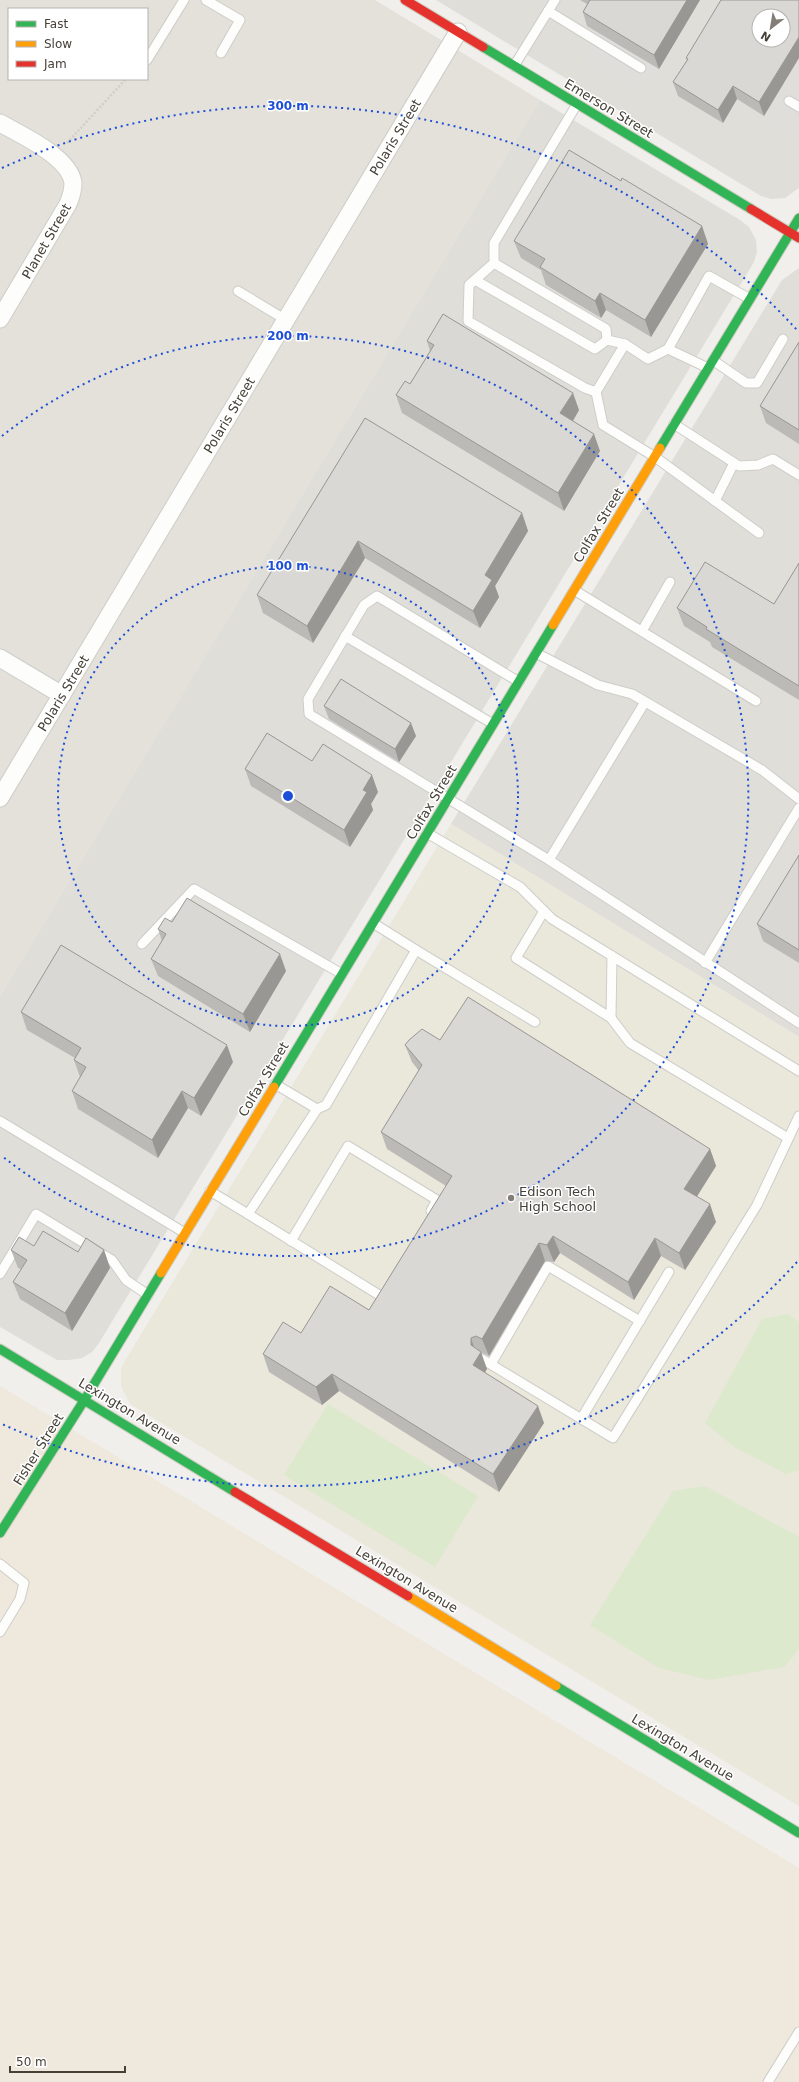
<svg xmlns="http://www.w3.org/2000/svg" width="799" height="2082" font-family="'DejaVu Sans',sans-serif">
<style>
.residential{fill:#e3e1d9;fill-rule:evenodd}
.commercial{fill:#efe8dc}
.industrial{fill:#e0ded9;fill-rule:evenodd}
.education{fill:#eae7db}
.green{fill:#dde9cd}
.parking{fill:#dfdedb}
.lines{fill:none;stroke-linecap:round;stroke-linejoin:round}
.lane-casing{stroke:#cecdc9;stroke-width:11}
.street-casing{stroke:#cecdc9;stroke-width:19}
.fast-casing{stroke:#ceccc2;stroke-width:11}
.slow-casing{stroke:#ceccc2;stroke-width:11}
.jam-casing{stroke:#ceccc2;stroke-width:11}
.path{stroke:#d1cecb;stroke-width:2.5;stroke-dasharray:2 2;stroke-linecap:butt}
.lane{stroke:#fdfdfc;stroke-width:9}
.street{stroke:#fdfdfc;stroke-width:17}
.fast{stroke:#30b455;stroke-width:9}
.slow{stroke:#ff9f0a;stroke-width:9}
.jam{stroke:#e5322d;stroke-width:9}
.wall{fill:#bbbab6}
.shaded-wall{fill:#989794}
.building{fill:#d9d8d4;stroke:#989794;fill-rule:evenodd}
.ring{fill:none;stroke:#1d4ed8;stroke-width:2;stroke-dasharray:2 4}
.poi-dot{fill:#827e76;stroke:#fff;stroke-width:1.5}
.labels{text-anchor:middle;stroke-width:3;stroke-linejoin:round;paint-order:stroke}
.street-label{font-size:13px;fill:#464137;stroke:#fff}
.poi-label{font-size:13px;fill:#464137;stroke:#fff;text-anchor:start}
.centre{fill:#1d4ed8;stroke:#fff;stroke-width:2}
.ring-label{font-size:12px;text-anchor:middle;font-weight:bold;fill:#1d4ed8;stroke:#fff;stroke-width:3;stroke-linejoin:round;paint-order:stroke}
</style>
<rect width="100%" height="100%" fill="#f0efeb"/>
<!-- residential -->
<path class="residential" d="M0,0H375L540,100L0,996ZM9,9H147V79H9Z"/>
<!-- commercial -->
<path class="commercial" d="M0,1386L799,1868V2082H0Z"/>
<!-- industrial -->
<g class="industrial">
<path d="M436,0H799V188L785,198L771,199L761,196ZM759,16H783V40H759Z"/>
<path d="M540,100L740,220L749,227L756,240L757,252L754,262L99,1343L92,1352L82,1358L69,1360H57L0,1327V996Z"/>
<path d="M799,268V1037L451,824L782,280Z"/>
</g>
<!-- education -->
<path class="education" d="M451,824L799,1037V1806L130,1404L121,1386V1368L126,1359Z"/>
<!-- green -->
<g class="green">
<path d="M788,1314L799,1322V1470L786,1474L734,1447L705,1423L762,1319Z"/>
<path d="M328,1404L478,1496L435,1567L284,1475Z"/>
<path d="M705,1486L799,1537V1649L784,1667L709,1680L659,1668L590,1625L673,1491Z"/>
</g>
<!-- parking -->
<g class="parking">
<path d="M600,33L659,69L652,81L645,77L638,79L632,89L584,60Z"/>
<path d="M799,65V130L795,138L766,120Z"/>
</g>
<g class="lines">
<defs>
<g id="lane">
<path d="M206,0L240,20L221,53"/>
<path d="M548,11L641,68"/>
<path d="M147,60L184,0"/>
<path d="M514,66L555,0"/>
<path d="M789,101L799,107"/>
<path d="M577,104L494,243V263L469,285L468,321L585,388L596,392"/>
<path d="M494,263L606,329L607,340"/>
<path d="M475,280L595,349L607,340L625,344L648,359L668,349L708,368"/>
<path d="M238,291L286,320"/>
<path d="M625,344L596,392L603,425L655,457L759,533"/>
<path d="M668,349L709,276L750,299"/>
<path d="M714,361L746,383H757L783,339"/>
<path d="M674,424L739,466L758,465L773,459L799,475"/>
<path d="M715,501L734,463"/>
<path d="M574,590L756,701"/>
<path d="M642,631L670,582"/>
<path d="M345,636L493,724"/>
<path d="M536,653L598,685L632,694L762,770L799,799"/>
<path d="M519,682L377,596L364,605L308,699L309,714L549,860L799,1023"/>
<path d="M427,833L520,887L552,919L799,1071"/>
<path d="M549,860L645,702"/>
<path d="M544,911L516,958L611,1018L612,956"/>
<path d="M142,944L194,889L342,974"/>
<path d="M416,950L535,1022"/>
<path d="M705,963L799,808"/>
<path d="M611,1018L630,1043L788,1138"/>
<path d="M275,1084L317,1109"/>
<path d="M0,1121L185,1233"/>
<path d="M210,1191L248,1214L317,1109L326,1105L416,950L373,923"/>
<path d="M248,1214L384,1298"/>
<path d="M291,1241L348,1146L437,1200L431,1211"/>
<path d="M0,1274L36,1214L112,1260L126,1280L148,1295"/>
<path d="M482,1359L613,1438L757,1205L799,1116"/>
<path d="M491,1364L548,1266L640,1321"/>
<path d="M581,1419L669,1272"/>
<path d="M0,1564L24,1583L20,1599L0,1632"/>
<path d="M768,2082L799,2032"/>
</g>
<g id="street">
<path d="M0,123C21,135 70,157 73,183C73,191 71,197 68,204L0,319"/>
<path d="M0,658L62,695"/>
<path d="M0,798L458,32"/>
</g>
<g id="fast">
<path d="M483,47L751,209"/>
<path d="M660,448L799,218"/>
<path d="M274,1087L553,625"/>
<path d="M0,1349L235,1492"/>
<path d="M0,1533L85,1399L161,1273"/>
<path d="M556,1686L799,1833"/>
</g>
<g id="slow">
<path d="M553,625L660,448"/>
<path d="M161,1273L274,1087"/>
<path d="M408,1596L556,1686"/>
</g>
<g id="jam">
<path d="M405,0L483,47"/>
<path d="M751,209L799,238"/>
<path d="M235,1492L408,1596"/>
</g>
</defs>
<!-- lane casing -->
<use href="#lane" class="lane-casing"/>
<!-- street casing -->
<use href="#street" class="street-casing"/>
<!-- fast casing -->
<use href="#fast" class="fast-casing"/>
<!-- slow casing -->
<use href="#slow" class="slow-casing"/>
<!-- jam casing -->
<use href="#jam" class="jam-casing"/>
<!-- path -->
<path class="path" d="M67,143L126,79"/>
<!-- lane -->
<use href="#lane" class="lane"/>
<!-- street -->
<use href="#street" class="street"/>
<!-- fast -->
<use href="#fast" class="fast"/>
<!-- slow -->
<use href="#slow" class="slow"/>
<!-- jam -->
<use href="#jam" class="jam"/>
</g>
<!-- wall -->
<g class="wall">
<path d="M580,0H700L659,69L587,26L583,12L587,4Z"/>
<path d="M799,0L764,116L737,99L723,123L678,96L673,82L687,60L686,58Z"/>
<path d="M621,181L702,226L708,244L651,337L606,310L601,318L546,285L541,270L521,258L514,241Z"/>
<path d="M427,341L579,410L573,421L600,451L564,511L402,413L396,395L410,384L430,351Z"/>
<path d="M799,342V444L766,423L760,406Z"/>
<path d="M365,418L522,513L528,531L495,586L499,597L480,628L365,558L313,643L263,613L257,595Z"/>
<path d="M799,563V700L712,647L710,642L684,626L677,608L774,604Z"/>
<path d="M324,706L416,736L399,762L329,719Z"/>
<path d="M312,761L378,792L371,804L373,810L350,847L251,786L245,769Z"/>
<path d="M799,855V963L763,941L757,924Z"/>
<path d="M158,929L286,971L250,1032L158,976L151,959L162,941Z"/>
<path d="M21,1012L233,1062L201,1116L188,1108L158,1158L78,1109L72,1091L80,1077L74,1060L75,1058L27,1030Z"/>
<path d="M440,1040L710,1149L716,1166L697,1196L716,1222L685,1270L661,1256L634,1300L560,1253L554,1262L545,1261L489,1356L482,1353L481,1354L487,1369L485,1372L544,1423L499,1492L339,1391L322,1405L269,1372L263,1354L301,1333L369,1310L446,1186L387,1149L381,1132L419,1071L412,1062L405,1045Z"/>
<path d="M34,1246L78,1252L104,1250L110,1268L72,1331L20,1299L13,1282L21,1269L18,1268L11,1250Z"/>
</g>
<!-- shaded-wall -->
<g class="shaded-wall">
<path d="M687,0H700L659,69L654,55Z"/>
<path d="M799,37V58L764,116L759,102Z"/>
<path d="M733,86L737,99L723,123L718,110Z"/>
<path d="M702,226L708,244L651,337L645,320Z"/>
<path d="M600,293L606,310L601,318L595,301Z"/>
<path d="M573,393L579,410L567,431L560,413Z"/>
<path d="M594,434L600,451L564,511L558,493Z"/>
<path d="M522,513L528,531L495,586L499,597L480,628L473,611L485,575Z"/>
<path d="M358,541L365,558L313,643L307,626Z"/>
<path d="M411,723L416,736L399,762L395,749Z"/>
<path d="M372,775L378,792L371,804L373,810L350,847L344,830L363,790Z"/>
<path d="M280,954L286,971L250,1032L243,1014Z"/>
<path d="M227,1045L233,1062L201,1116L194,1098Z"/>
<path d="M182,1091L188,1108L158,1158L152,1140Z"/>
<path d="M710,1149L716,1166L691,1206L684,1189Z"/>
<path d="M710,1204L716,1222L685,1270L679,1253Z"/>
<path d="M553,1236L560,1253L554,1262L547,1245Z"/>
<path d="M655,1238L661,1256L634,1300L628,1282Z"/>
<path d="M539,1243L545,1261L489,1356L482,1339Z"/>
<path d="M104,1250L110,1268L72,1331L65,1313Z"/>
<path d="M471,1338L477,1356L481,1352L487,1369L479,1382L473,1365L471,1345Z"/>
<path d="M332,1374L339,1391L322,1405L316,1387Z"/>
<path d="M538,1406L544,1423L499,1492L493,1474Z"/>
</g>
<!-- building -->
<g class="building">
<path d="M590,0H687L654,55L583,12Z"/>
<path d="M721,0H799V37L759,102L733,86L718,110L673,82L688,59L686,58ZM759,16H783V40H759Z"/>
<path d="M569,150L621,181L622,178L702,226L645,320L600,293L595,301L540,267L545,259L514,241Z"/>
<path d="M443,314L573,393L560,413L594,434L558,493L396,395L405,381L410,384L434,345L427,341Z"/>
<path d="M799,342V430L760,406Z"/>
<path d="M365,418L522,513L485,575L492,580L473,611L358,541L307,626L257,595Z"/>
<path d="M705,562L774,604L799,563V686L706,629L707,627L677,608Z"/>
<path d="M341,679L411,723L395,749L324,706Z"/>
<path d="M267,733L312,761L323,744L372,775L363,790L367,792L344,830L245,769Z"/>
<path d="M799,855V950L757,924Z"/>
<path d="M187,898L280,954L243,1014L151,959L166,934L158,929L165,918L172,922Z"/>
<path d="M61,945L227,1045L194,1098L182,1091L152,1140L72,1091L86,1067L74,1060L81,1048L21,1012Z"/>
<path d="M468,997L710,1149L684,1189L710,1204L679,1253L655,1238L628,1282L553,1236L547,1245L539,1243L482,1339L476,1336L471,1338V1345L481,1352L473,1365L538,1406L493,1474L332,1374L316,1387L263,1354L283,1322L301,1333L330,1286L369,1310L452,1176L381,1132L422,1065L405,1045L409,1040L422,1029L440,1040Z"/>
<path d="M43,1231L78,1252L86,1238L104,1250L65,1313L13,1282L27,1260L11,1250L19,1237L34,1246Z"/>
</g>
<!-- distance rings -->
<g class="ring">
<circle cx="288" cy="796" r="230"/>
<path d="M2 436A460 460 0 1 1 2 1156"/>
<path d="M797 1262A690 690 0 0 1 2 1424M2 168A690 690 0 0 1 797 330"/>
</g>
<!-- markers -->
<circle class="poi-dot" cx="511" cy="1198" r="4"/>
<g class="labels">
<!-- street labels -->
<g class="street-label">
<text transform="translate(609 108) rotate(31)" y="5">Emerson Street</text>
<text transform="translate(395 137) rotate(-59)" y="5">Polaris Street</text>
<text transform="translate(46 241) rotate(-60)" y="5">Planet Street</text>
<text transform="translate(229 415) rotate(-59)" y="5">Polaris Street</text>
<text transform="translate(598 525) rotate(-59)" y="5">Colfax Street</text>
<text transform="translate(63 693) rotate(-59)" y="5">Polaris Street</text>
<text transform="translate(431 802) rotate(-59)" y="5">Colfax Street</text>
<text transform="translate(263 1079) rotate(-59)" y="5">Colfax Street</text>
<text transform="translate(130 1411) rotate(31)" y="5">Lexington Avenue</text>
<text transform="translate(38 1449) rotate(-58)" y="5">Fisher Street</text>
<text transform="translate(407 1579) rotate(31)" y="5">Lexington Avenue</text>
<text transform="translate(683 1747) rotate(31)" y="5">Lexington Avenue</text>
</g>
<!-- poi labels -->
<g class="poi-label">
<text x="519" y="1196">Edison Tech<tspan x="519" dy="15">High School</tspan></text>
</g>
</g>
<circle cx="288" cy="796" r="6" class="centre"/>
<g class="ring-label">
<text x="288" y="110">300 m</text>
<text x="288" y="340">200 m</text>
<text x="288" y="570">100 m</text>
</g>
<!-- legend -->
<rect x="8" y="8" width="140" height="72" fill="#ffffff" stroke="#b5b3af"/>
<rect x="16" y="21" width="20" height="6" fill="#30b455" stroke="#b5b3af"/>
<text x="44" y="28" font-size="12" fill="#464137">Fast</text>
<rect x="16" y="41" width="20" height="6" fill="#ff9f0a" stroke="#b5b3af"/>
<text x="44" y="48" font-size="12" fill="#464137">Slow</text>
<rect x="16" y="61" width="20" height="6" fill="#e5322d" stroke="#b5b3af"/>
<text x="44" y="68" font-size="12" fill="#464137">Jam</text>
<!-- north arrow -->
<g transform="translate(771 28) rotate(211)"><circle r="19" fill="#ffffff" stroke="#b5b3af"/>
<path d="M0-3L7 15L0 10L-7 15Z" fill="#827e76"/>
<text y="-6" font-size="11" font-weight="bold" text-anchor="middle" fill="#464137">N</text>
</g>
<!-- scale -->
<path d="M10 2066v6h115v-6" fill="none" stroke="#464137" stroke-width="2"/>
<text x="16" y="2066" font-size="12" fill="#464137" stroke="#ffffff" stroke-width="3" paint-order="stroke">50 m</text>
</svg>
